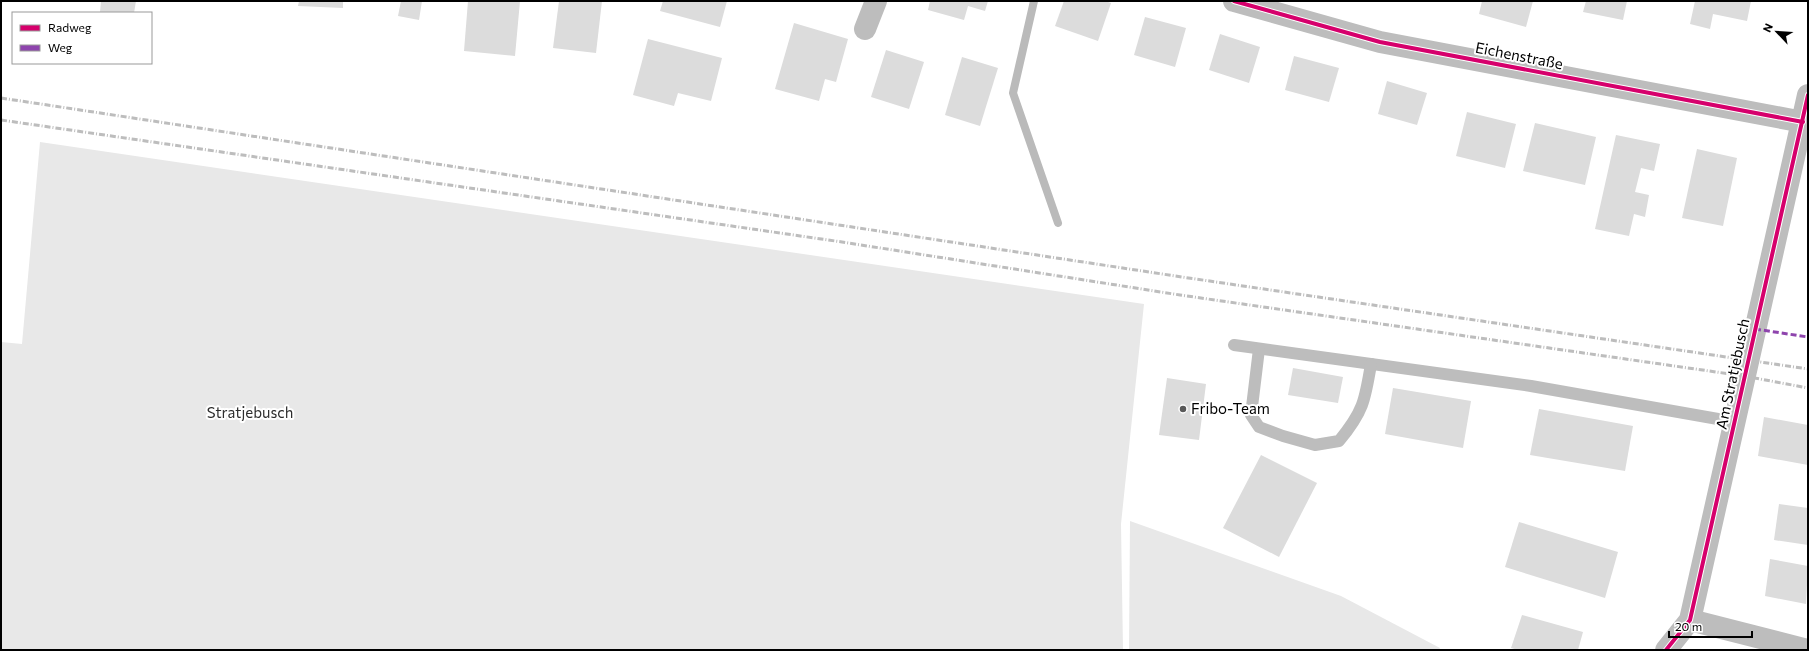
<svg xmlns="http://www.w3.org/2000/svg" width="1809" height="651" font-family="Commissioner,sans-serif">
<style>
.green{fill:#e8e8e8}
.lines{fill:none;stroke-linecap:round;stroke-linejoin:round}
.stream{stroke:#bababa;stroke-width:8}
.building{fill:#dcdcdc}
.lane{stroke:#bdbdbd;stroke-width:12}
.street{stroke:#bdbdbd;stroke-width:22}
.rail{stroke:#bdbdbd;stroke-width:3;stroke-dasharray:6 2 1 2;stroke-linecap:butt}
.quiet{stroke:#8e44ad;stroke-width:3;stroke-dasharray:6 3;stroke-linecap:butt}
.cycleway-casing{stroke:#fff;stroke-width:6}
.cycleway{stroke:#d6006c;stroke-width:4}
.poi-dot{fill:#595959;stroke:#fff;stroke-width:1.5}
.labels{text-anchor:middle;stroke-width:4;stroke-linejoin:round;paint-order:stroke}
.street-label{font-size:15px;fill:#000;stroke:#fff}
.poi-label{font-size:15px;fill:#000;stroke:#fff;text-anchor:start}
.park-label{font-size:15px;fill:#2d2d2d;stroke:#fff}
</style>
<rect width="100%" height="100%" fill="#fff"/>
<!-- green -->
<g class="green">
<path d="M40,142L1144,304L1121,524L1123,650H1V342L22,344Z"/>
<path d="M1130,521L1341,596L1440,648L1439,650H1129Z"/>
</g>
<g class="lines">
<!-- stream -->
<path class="stream" d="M1034,1L1013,93L1058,223"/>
</g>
<!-- building -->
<g class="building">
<path d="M101,1H136L134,13L100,12Z"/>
<path d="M299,1H343V8L298,6Z"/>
<path d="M401,1H422L419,20L398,16Z"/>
<path d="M468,1H520L515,56L464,51Z"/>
<path d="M559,1H602L596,53L553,48Z"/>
<path d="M663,1H727L720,27L660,11Z"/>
<path d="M930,1H988L985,11L968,6L964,20L928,10Z"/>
<path d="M1064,1H1105L1111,3L1098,41L1055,26Z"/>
<path d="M1482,1H1533L1526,27L1479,14Z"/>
<path d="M1586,1H1627L1623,20L1583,12Z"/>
<path d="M1695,1H1751L1747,21L1713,14L1710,29L1690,24Z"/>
<path d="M1145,17L1186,28L1175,67L1134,55Z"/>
<path d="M794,23L848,39L836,82L825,79L819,101L775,89Z"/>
<path d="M1220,34L1260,47L1249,83L1209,70Z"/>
<path d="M648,39L722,58L711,101L678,93L674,106L633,95Z"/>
<path d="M886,50L924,62L909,109L871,97Z"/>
<path d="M1294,56L1339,68L1329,102L1285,90Z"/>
<path d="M962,57L998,68L980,126L945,115Z"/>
<path d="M1387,81L1427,93L1417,125L1378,114Z"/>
<path d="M1467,112L1516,124L1505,168L1456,156Z"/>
<path d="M1535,123L1596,137L1585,185L1523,171Z"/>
<path d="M1616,135L1660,144L1654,171L1641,168L1635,192L1649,195L1645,217L1634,214L1629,236L1595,229Z"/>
<path d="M1697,149L1737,158L1723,226L1682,218Z"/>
<path d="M1293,368L1343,377L1338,403L1288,395Z"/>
<path d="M1167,378L1206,384L1199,440L1159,435Z"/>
<path d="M1393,388L1471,401L1463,448L1385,434Z"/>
<path d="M1539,409L1633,426L1625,471L1530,455Z"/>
<path d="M1764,417L1808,425V465L1758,456Z"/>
<path d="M1261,455L1317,483L1279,557L1223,528Z"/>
<path d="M1779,504L1808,508V545L1774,540Z"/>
<path d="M1519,522L1618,552L1605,598L1505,567Z"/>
<path d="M1770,559L1808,566L1806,604L1765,596Z"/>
<path d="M1522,615L1583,632L1578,650H1518L1511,648Z"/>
</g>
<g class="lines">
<!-- lane -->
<g class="lane">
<path d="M1234,345L1531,386L1735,422"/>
<path d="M1259,349L1251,415L1259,427L1283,436L1315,445L1339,441C1363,412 1365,401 1371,364"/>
</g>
<!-- street -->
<g class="street">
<path d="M1234,1L1380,42L1803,122"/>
<path d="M865,29L876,1"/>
<path d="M1690,620L1808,650"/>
<path d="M1666,650L1690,620L1808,95"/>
</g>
<!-- rail -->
<g class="rail">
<path d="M1,98L1182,277L1808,369"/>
<path d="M1,120L842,242L1180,295L1744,376L1808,388"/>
</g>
<!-- quiet -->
<path class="quiet" d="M1755,329L1808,337"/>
<defs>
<g id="cycleway">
<path d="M1234,1L1380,42L1803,122"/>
<path d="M1666,650L1690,620L1808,95"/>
</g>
</defs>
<!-- cycleway casing -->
<use href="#cycleway" class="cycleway-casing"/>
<!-- cycleway -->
<use href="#cycleway" class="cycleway"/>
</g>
<!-- markers -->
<circle class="poi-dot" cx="1183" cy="409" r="4"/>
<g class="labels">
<!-- street labels -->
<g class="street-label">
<text transform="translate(1519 56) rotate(11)" y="5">Eichenstraße</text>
<text transform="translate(1733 374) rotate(-78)" y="5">Am Stratjebusch</text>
</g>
<!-- poi labels -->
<g class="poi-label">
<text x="1191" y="414">Fribo-Team</text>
</g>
<!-- park labels -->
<g class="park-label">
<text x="250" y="418">Stratjebusch</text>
</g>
</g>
<!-- border -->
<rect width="1809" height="651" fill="none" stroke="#000000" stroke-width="4"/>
<!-- legend -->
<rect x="12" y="12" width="140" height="52" fill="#ffffff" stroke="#999999"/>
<rect x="20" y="25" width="20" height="6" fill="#d6006c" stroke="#999999"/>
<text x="48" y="32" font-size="12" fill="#000000">Radweg</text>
<rect x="20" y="45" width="20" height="6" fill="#8e44ad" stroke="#999999"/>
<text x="48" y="52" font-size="12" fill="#000000">Weg</text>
<!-- north arrow -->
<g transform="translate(1777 32) rotate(295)" stroke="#ffffff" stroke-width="3" paint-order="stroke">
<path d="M0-3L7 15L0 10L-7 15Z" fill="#000000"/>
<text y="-6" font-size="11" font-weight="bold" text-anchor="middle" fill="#000000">N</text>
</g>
<!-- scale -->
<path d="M1669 631v6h83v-6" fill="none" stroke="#000000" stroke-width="2"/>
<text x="1675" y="631" font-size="12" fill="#000000" stroke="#ffffff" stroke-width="3" paint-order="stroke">20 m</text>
</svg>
